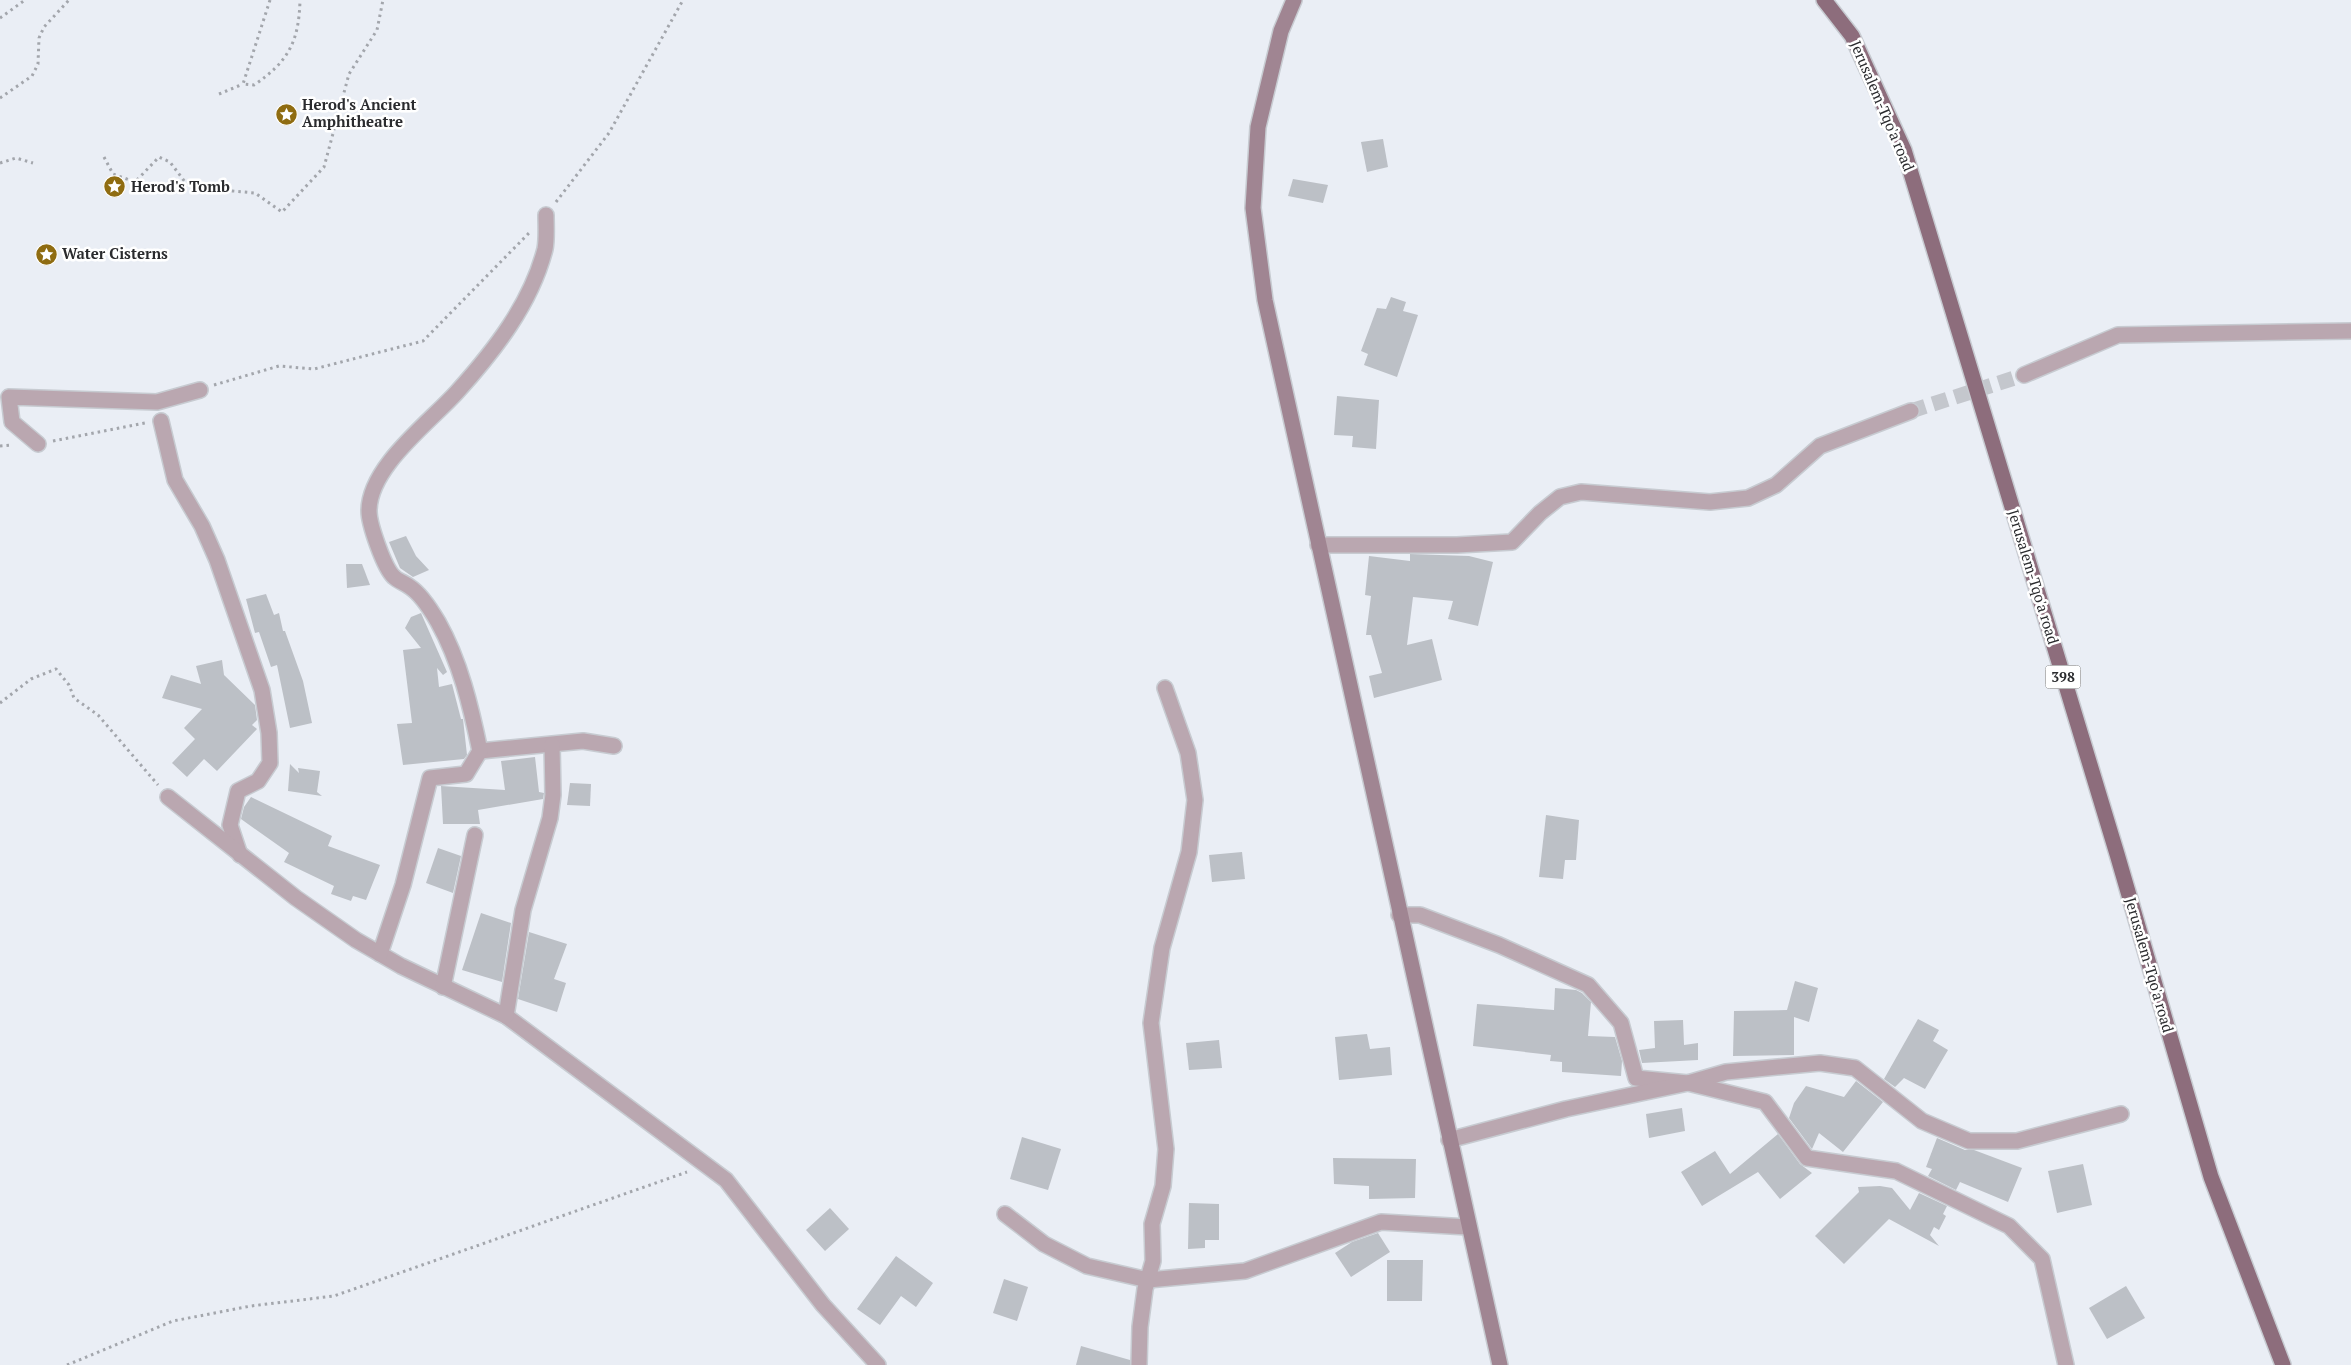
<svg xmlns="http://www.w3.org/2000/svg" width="2351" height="1365" font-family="'PT Serif',serif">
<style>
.building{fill:#bcc0c6}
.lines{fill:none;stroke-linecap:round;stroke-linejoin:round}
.street-tunnel{stroke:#c4c7cd;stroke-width:15;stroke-dasharray:15 8;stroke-linecap:butt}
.street-casing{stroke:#c7cbd1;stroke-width:18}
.secondary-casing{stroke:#c7cbd1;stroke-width:18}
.primary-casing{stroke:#c7cbd1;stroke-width:18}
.path{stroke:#a3a6ac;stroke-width:3;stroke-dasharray:2.5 4;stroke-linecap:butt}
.street{stroke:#baa7b0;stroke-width:15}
.secondary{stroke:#a08592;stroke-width:15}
.primary{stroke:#8d6d7c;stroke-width:15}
.labels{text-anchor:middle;stroke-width:5;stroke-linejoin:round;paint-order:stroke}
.shield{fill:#fff;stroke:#6a6b6d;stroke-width:1}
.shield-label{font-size:14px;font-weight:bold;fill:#2a2b2e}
.poi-label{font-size:15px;font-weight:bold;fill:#2a2b2e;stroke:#fff;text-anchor:start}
.street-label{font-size:15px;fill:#2a2b2e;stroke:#fff}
</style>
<rect width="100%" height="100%" fill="#eaeef5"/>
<!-- building -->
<g class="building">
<path d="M1383,139L1388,167L1367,172L1361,142Z"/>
<path d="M1293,179L1328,185L1323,203L1288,196Z"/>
<path d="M1391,297L1406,302L1403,311L1418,315L1397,377L1364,365L1368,354L1361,351L1377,308L1386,309Z"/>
<path d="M1337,396L1379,400L1376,449L1352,447L1353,436L1334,435Z"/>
<path d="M406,536L416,556L429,570L413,577L400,568L389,542Z"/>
<path d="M1410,554L1469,556L1493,562L1478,626L1448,619L1453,601L1413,597L1407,645L1432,639L1442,680L1374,698L1369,676L1382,673L1371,635H1366L1371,596L1365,595L1369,556L1410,561Z"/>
<path d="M346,564H362L370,585L347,588Z"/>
<path d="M266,594L274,615L279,613L283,631H285L303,681L312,723L290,728L277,665L271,667L259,632L255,633L246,599Z"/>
<path d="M421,613L447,672L443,675L437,668L439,687L452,684L461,719H463L467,755L464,759L403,765L397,724L412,723L403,650L421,648L405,628L411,617Z"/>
<path d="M222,660L224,675L255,705L257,720L252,725L257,729L217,771L204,759L187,777L172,763L195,739L184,728L202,709L162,698L171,675L201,684L196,666Z"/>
<path d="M535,757L539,792L544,793L543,799L478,810L480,824H443L441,786L505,790L501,761Z"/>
<path d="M290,764L299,773L298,768L320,771L317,792L322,796L288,791Z"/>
<path d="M570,783L591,784L590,806L567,805Z"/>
<path d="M251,797L332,836L328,846L380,865L366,900L353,896L351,901L331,894L334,886L284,862L289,853L241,819L244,807Z"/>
<path d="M1546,815L1579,820L1576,860H1565L1563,879L1539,877Z"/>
<path d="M438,848L461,856L453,893L426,883Z"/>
<path d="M1242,852L1245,879L1212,882L1209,855Z"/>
<path d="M481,913L511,923L502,982L462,970Z"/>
<path d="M529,932L567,944L554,979L566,983L557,1012L518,999Z"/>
<path d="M1795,981L1818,988L1809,1022L1794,1017V1055L1733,1056L1734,1011L1787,1010Z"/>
<path d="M1555,988L1576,990L1582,993L1591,1002L1588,1036L1615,1037L1622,1061L1621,1076L1562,1072V1062L1550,1061L1551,1055L1473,1046L1477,1004L1554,1010Z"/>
<path d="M1918,1019L1939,1030L1933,1041L1948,1050L1925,1089L1904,1078L1895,1087L1884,1079Z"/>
<path d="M1683,1020L1684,1045L1698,1043V1060L1642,1063L1639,1050L1655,1048L1654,1021Z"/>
<path d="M1367,1034L1370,1049L1390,1047L1392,1075L1339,1080L1335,1037Z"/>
<path d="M1219,1040L1222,1068L1189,1070L1186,1043Z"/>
<path d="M1856,1081L1883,1102L1843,1152L1819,1133L1812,1149L1789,1118L1794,1103L1806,1086L1844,1097Z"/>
<path d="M1682,1108L1685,1131L1649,1138L1646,1114Z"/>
<path d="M1778,1134L1800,1164L1812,1173L1780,1199L1758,1172L1702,1206L1681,1172L1715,1151L1730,1174Z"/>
<path d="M1022,1137L1061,1149L1048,1190L1010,1179Z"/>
<path d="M1937,1138L1965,1150H1974L2022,1168L2008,1202L1960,1182L1956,1190L1928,1176L1932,1169L1926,1167Z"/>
<path d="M1333,1158L1416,1159L1415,1198L1369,1199V1186L1334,1184Z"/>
<path d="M2083,1164L2092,1205L2057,1213L2048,1171Z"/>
<path d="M1880,1186L1892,1188L1910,1210L1919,1193L1947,1206L1943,1214L1946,1216L1939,1230L1934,1227L1930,1235L1939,1246L1889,1219L1844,1264L1815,1236L1859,1192L1858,1187Z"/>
<path d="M1189,1203L1219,1204V1240H1205V1248L1188,1249Z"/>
<path d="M830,1208L849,1229L825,1251L806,1230Z"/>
<path d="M1378,1233L1390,1252L1351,1277L1335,1253L1352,1242Z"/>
<path d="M896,1256L933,1283L916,1307L901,1296L880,1325L857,1309Z"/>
<path d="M1387,1260H1423L1422,1301H1387Z"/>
<path d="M1004,1279L1028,1287L1017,1321L993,1313Z"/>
<path d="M2126,1286L2145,1318L2107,1339L2089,1308Z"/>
<path d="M1081,1346L1130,1360V1365H1076Z"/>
</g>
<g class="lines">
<!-- street-tunnel -->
<path class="street-tunnel" d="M1911,411L2024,375"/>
<defs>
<g id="street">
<path d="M2024,375L2118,335L2351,331"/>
<path d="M161,421L175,480L202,526L217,560L262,690L269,733L270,763L258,781L238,791L230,825L240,855"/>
<path d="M38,444L12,422L9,397L157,402L200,390"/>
<path d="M1318,545H1457L1512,542L1540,513L1560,497L1581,492L1710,502L1748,498L1776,485L1820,446L1911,411"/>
<path d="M480,751L583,741L614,746"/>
<path d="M168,797L296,898L356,940L401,966L506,1016L726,1180L823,1305L878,1365"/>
<path d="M1399,915H1420L1499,945L1588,985L1621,1023L1636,1078L1688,1083L1726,1072L1820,1063L1855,1068L1922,1121L1969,1141H2017L2121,1114"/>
<path d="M380,954L403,885L430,778L466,774L480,751C471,707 460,661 438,622C431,610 421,594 410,587C405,583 398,581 394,577C384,568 369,524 369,511C369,467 429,423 457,392C494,351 531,304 545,249C547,239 546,226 546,215"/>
<path d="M443,987L475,835"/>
<path d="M506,1016L523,910L550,818L553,795L552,745"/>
<path d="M1449,1140L1566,1109L1688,1083L1765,1102L1807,1158L1896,1171L2009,1226L2042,1259L2066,1365"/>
<path d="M1005,1214L1044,1244L1087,1266L1148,1280L1245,1271L1381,1222L1468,1227"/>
<path d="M1139,1365L1140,1327L1145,1289L1153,1261L1152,1224L1163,1186L1166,1149L1151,1023L1162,948L1189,852L1195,800L1188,753L1165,688"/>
</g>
<path id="secondary" d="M1294,0L1281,31L1258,127L1253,208L1265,300L1500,1365"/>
<path id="primary" d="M1824,0L1852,36L1904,150L2117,854L2211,1177L2283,1365"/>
</defs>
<!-- street casing -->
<use href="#street" class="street-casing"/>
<!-- secondary casing -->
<use href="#secondary" class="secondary-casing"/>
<!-- primary casing -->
<use href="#primary" class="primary-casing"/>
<!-- path -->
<g class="path">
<path d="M270,0L243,84L254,85C288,62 299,42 300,0"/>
<path d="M0,18L25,0"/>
<path d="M219,94L243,84"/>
<path d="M0,98L32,76L38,64L39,38L44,27L69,0"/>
<path d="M104,157L113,174L135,182L159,157L170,162L185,182L200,188L255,193L282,212L324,167L349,74L377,30L383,0"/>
<path d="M0,163L16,158L33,163"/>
<path d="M556,202L609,133L683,0"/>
<path d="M214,385L279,366L314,369L423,341L529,233"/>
<path d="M53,441L145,423"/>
<path d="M0,446L12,445"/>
<path d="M0,703L31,679L56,669L69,685L74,698L98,715L158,785"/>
<path d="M67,1365L173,1321L251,1306L334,1296L687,1172"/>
</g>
<!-- street -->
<use href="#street" class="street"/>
<!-- secondary -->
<use href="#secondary" class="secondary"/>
<!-- primary -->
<use href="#primary" class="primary"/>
</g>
<!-- icons -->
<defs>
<symbol id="sight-disc" viewBox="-11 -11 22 22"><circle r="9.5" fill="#8f6c11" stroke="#fff"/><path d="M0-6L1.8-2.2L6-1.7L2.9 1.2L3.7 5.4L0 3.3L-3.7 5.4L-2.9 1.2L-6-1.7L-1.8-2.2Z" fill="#fff"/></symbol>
</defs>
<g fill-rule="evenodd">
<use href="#sight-disc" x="274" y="102" width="25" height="25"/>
<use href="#sight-disc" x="102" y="174" width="25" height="25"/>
<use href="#sight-disc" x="34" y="242" width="25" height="25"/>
</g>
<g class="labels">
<!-- shield labels -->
<rect class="shield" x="2045.5" y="665.5" width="35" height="23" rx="4"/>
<g class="shield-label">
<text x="2063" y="682">398</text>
</g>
<!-- poi labels -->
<g class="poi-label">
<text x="302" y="110">Herod's Ancient<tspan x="302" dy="17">Amphitheatre</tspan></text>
<text x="131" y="192">Herod's Tomb</text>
<text x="62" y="259">Water Cisterns</text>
</g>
<!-- street labels -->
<g class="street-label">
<text transform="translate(1882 106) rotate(67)" y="5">Jerusalem-Tqo'a road</text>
<text transform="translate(2033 577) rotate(73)" y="5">Jerusalem-Tqo'a road</text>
<text transform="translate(2149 965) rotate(74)" y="5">Jerusalem-Tqo'a road</text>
</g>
</g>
</svg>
